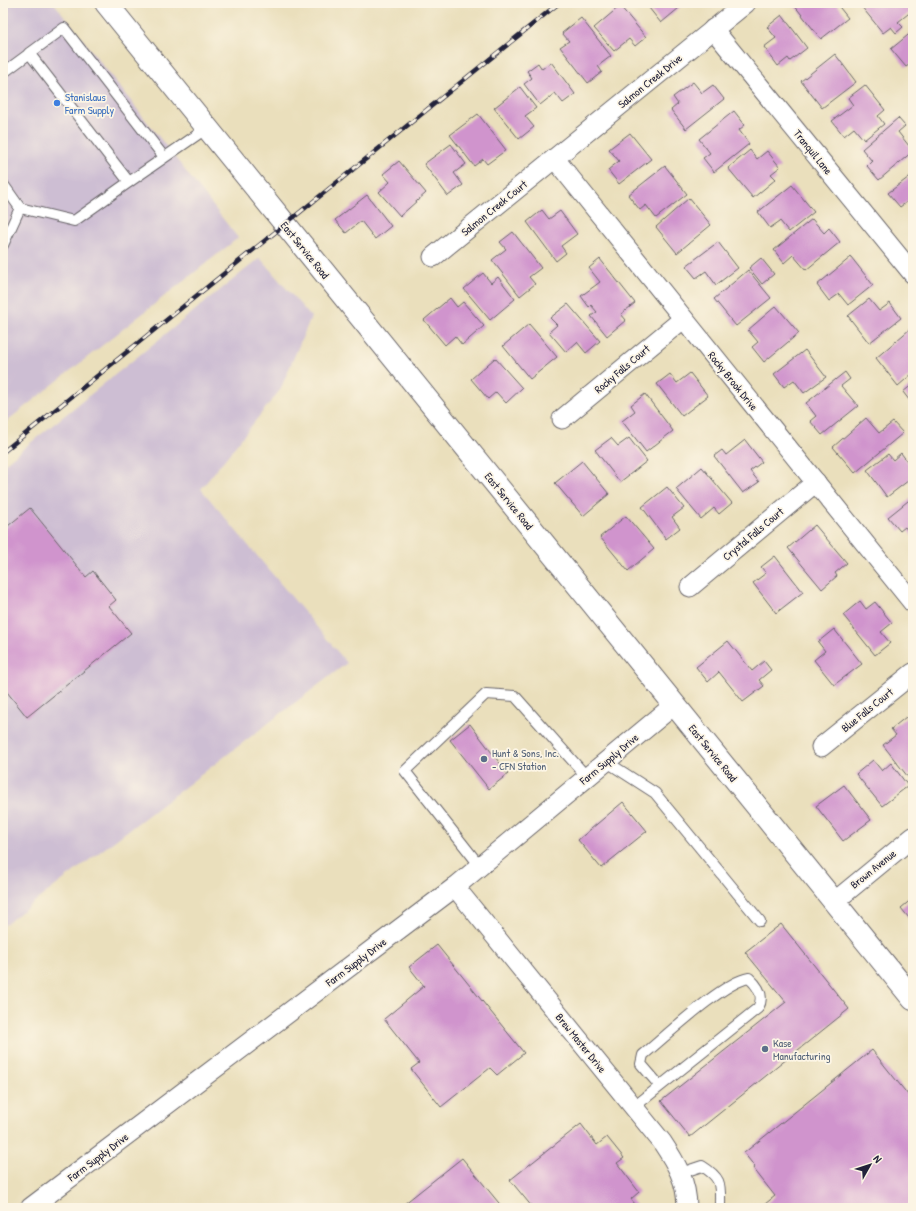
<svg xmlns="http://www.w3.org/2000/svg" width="916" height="1211" font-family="'Patrick Hand',sans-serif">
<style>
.industrial{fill:#cdbed3}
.building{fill:#d094cd}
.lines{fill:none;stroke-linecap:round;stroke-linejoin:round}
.service-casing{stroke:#686468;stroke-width:12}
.minor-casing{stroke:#686468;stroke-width:21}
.tertiary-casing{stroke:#686468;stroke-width:24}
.service{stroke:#fff;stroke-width:10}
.minor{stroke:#fff;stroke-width:19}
.tertiary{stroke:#fff;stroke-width:22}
.rail-casing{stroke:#22223b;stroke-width:4.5}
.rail{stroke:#fcf5e5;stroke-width:3;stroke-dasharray:9;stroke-linecap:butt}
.shop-dot{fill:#3f7fe0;stroke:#fcf5e5;stroke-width:1.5}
.service-dot{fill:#5c6f8a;stroke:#fcf5e5;stroke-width:1.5}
.labels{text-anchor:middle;stroke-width:3.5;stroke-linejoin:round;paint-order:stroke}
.street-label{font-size:11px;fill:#22223b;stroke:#fcf5e5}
.shop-label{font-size:11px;fill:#366cbe;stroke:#fcf5e5;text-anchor:start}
.service-label{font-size:11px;fill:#4e5e75;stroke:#fcf5e5;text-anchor:start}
</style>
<rect width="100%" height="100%" fill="#fcf5e5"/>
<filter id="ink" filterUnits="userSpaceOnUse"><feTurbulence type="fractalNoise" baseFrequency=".025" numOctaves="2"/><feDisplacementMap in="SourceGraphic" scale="8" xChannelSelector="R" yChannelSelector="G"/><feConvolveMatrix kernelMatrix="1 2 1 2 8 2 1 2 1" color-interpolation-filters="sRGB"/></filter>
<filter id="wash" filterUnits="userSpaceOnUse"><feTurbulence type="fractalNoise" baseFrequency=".012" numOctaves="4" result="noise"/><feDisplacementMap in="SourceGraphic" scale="16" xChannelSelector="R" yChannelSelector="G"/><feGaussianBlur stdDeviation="0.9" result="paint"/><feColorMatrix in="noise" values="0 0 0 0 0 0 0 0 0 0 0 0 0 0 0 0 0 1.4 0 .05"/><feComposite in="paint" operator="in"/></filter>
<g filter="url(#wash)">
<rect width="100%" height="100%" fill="#eadfbc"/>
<!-- industrial -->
<g class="industrial">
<path d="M3,3H54L238,238L3,424Z"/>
<path d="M260,258L311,317L280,390L201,489L347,663L3,926V465Z"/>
</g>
<g id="blocks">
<!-- building -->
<g class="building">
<path d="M645,3H685L661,23Z"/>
<path d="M797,3H836L848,18L821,39L794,5Z"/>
<path d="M864,3H913V10L898,22L903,27L896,33L891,27L883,33L861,6Z"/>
<path d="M620,6L646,37L635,46L629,39L614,51L594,28Z"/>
<path d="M782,15L807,48L790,61L788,58L778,66L764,47L776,38L767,27Z"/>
<path d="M581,18L611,56L598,66L602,72L588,83L560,47L569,41L562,33Z"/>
<path d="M913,31V62L906,67L891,49Z"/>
<path d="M835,54L856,82L822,108L801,81Z"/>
<path d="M551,62L575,94L563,103L555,93L540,105L524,84L532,78L527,71L538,63L542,69Z"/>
<path d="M693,82L702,93L713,85L724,99L686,129L671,110L678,104L673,97Z"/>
<path d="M865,85L885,110L878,116L884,124L864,140L854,128L844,136L832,121L853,105L848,98Z"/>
<path d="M520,87L536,108L525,116L534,127L519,139L494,108Z"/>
<path d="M734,111L745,125L739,130L749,144L714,172L703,158L710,153L699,139Z"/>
<path d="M478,114L506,150L487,164L483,159L474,166L450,135Z"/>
<path d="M898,118L905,126L898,132L913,151L879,180L867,166L872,161L862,149Z"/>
<path d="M630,133L651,159L619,184L608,170L619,161L609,149Z"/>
<path d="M451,144L466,164L454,173L463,185L448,196L424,164Z"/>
<path d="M750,150L757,159L767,151L780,167L771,174L776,179L753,198L728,168Z"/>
<path d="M399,161L426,193L400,216L379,192L390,182L383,174Z"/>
<path d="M665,166L687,194L656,218L646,205L640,210L628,195Z"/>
<path d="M913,174V201L911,199L900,207L888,193Z"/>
<path d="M792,185L814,212L789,232L780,221L770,228L758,212Z"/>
<path d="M367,195L391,226L375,239L361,221L346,233L335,220Z"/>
<path d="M689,198L711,225L677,253L656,227Z"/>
<path d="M542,210L549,219L560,211L577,234L561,246L566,253L556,261L527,222Z"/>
<path d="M812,219L824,233L829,228L840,242L806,270L793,255L784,263L774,250Z"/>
<path d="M513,232L541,268L529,277L535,284L520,296L492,260L506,249L500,242Z"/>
<path d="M718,242L738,268L716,285L706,271L696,278L686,266Z"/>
<path d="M851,257L873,285L848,305L839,294L829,301L817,285Z"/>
<path d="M761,258L774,274L762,284L749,268Z"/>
<path d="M600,259L635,303L621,314L626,320L607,336L591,316L597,312L591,305L589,307L581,296L600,282L589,268Z"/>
<path d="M748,270L771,298L736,326L714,299Z"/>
<path d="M483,273L491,283L498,277L515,299L490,320L464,289Z"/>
<path d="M450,298L457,307L463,302L484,326L462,345L455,336L445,345L424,320Z"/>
<path d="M869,299L879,311L890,303L901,318L869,343L848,316Z"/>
<path d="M568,304L600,341L586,353L577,342L566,352L549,332L557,325L550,318Z"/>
<path d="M776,306L799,333L764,362L752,347L758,342L748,330Z"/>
<path d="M529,324L557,357L530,379L503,346Z"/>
<path d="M910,329L913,333V373L898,386L876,358Z"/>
<path d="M805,350L826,377L804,393L794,380L784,387L774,374Z"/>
<path d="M495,358L522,388L506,403L496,392L488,399L471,379Z"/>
<path d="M845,372L850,379L841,386L858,406L822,435L810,421L816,416L806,403Z"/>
<path d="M690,373L708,396L682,416L657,384L670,374L677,383Z"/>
<path d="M913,384V405L903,392Z"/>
<path d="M645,394L673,431L646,452L622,421L635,411L631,405Z"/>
<path d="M866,418L879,433L893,422L903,433L855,473L833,447Z"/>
<path d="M611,438L618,446L629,438L647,461L620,482L595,450Z"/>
<path d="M745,440L762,462L750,471L759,482L743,493L714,456L722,450L726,455Z"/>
<path d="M901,453L913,469V477L887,497L867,470L888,454L893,460Z"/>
<path d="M582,461L609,494L583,516L555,483Z"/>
<path d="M702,467L732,503L719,514L714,508L701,519L676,489Z"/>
<path d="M667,487L684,508L672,517L680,528L666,539L642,507Z"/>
<path d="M913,497V537L905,527L900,531L888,517Z"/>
<path d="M30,508L86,577L93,571L116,600L109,606L131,633L27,717L3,687V530Z"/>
<path d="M626,516L654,549L628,571L600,537Z"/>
<path d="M815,525L847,563L835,573L837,576L822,589L788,548Z"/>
<path d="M775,556L803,592L776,613L753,583L766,573L761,567Z"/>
<path d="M860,601L866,609L875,602L892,623L881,632L890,643L875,655L843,615Z"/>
<path d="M834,629L862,664L834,685L814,660L825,651L818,642Z"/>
<path d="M728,641L752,671L764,661L771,670L759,680L764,686L743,702L719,672L708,682L696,667Z"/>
<path d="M906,717L913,727V773L908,777L883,745L896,735L891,729Z"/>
<path d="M470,724L508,774L489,789L450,740Z"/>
<path d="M873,760L882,771L891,763L908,786L882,806L856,774Z"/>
<path d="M844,785L871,820L843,841L816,806Z"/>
<path d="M623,802L647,831L601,868L578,840Z"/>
<path d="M913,898V923L901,908Z"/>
<path d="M781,924L849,1009L690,1137L661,1101L786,1002L745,952Z"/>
<path d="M437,945L524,1053L497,1075L490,1068L441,1107L411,1069L419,1063L384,1019L424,986L409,967Z"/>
<path d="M872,1050L913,1101V1208H760L775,1196L753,1168L755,1167L744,1153Z"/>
<path d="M581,1124L597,1145L607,1137L624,1158L617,1163L639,1192L631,1199L638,1208H533L510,1180Z"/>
<path d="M462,1158L503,1208H399Z"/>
</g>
</g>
</g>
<g filter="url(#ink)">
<use href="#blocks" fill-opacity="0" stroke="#686468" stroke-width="1"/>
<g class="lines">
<defs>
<g id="service">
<path d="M29,53L129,182L207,128"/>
<path d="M3,73L64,28L164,157"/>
<path d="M3,184L20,208L74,221L129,182"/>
<path d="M3,245L20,208"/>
<path d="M607,762L655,793L760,921"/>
<path d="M480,866L405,771L486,694L515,696L587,777"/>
<path d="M634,1107L758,1008C765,996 758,986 749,978C723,982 666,1036 643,1055L641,1064L660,1086"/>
<path d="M681,1173L702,1166C723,1179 720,1185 720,1208"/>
</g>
<g id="minor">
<path d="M713,29L913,274"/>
<path d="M555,159L913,603"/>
<path d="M433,257L746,3"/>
<path d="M562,419L683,319"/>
<path d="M690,587L816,482"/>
<path d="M821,747L913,673"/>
<path d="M455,887L662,1142C676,1163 687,1181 687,1208"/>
<path d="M834,902L913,837"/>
<path d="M30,1208L455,887L674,705"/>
</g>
<path id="tertiary" d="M106,3L913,999"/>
</defs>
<!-- service casing -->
<use href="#service" class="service-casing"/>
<!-- minor casing -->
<use href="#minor" class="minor-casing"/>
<!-- tertiary casing -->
<use href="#tertiary" class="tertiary-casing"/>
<!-- service -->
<use href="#service" class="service"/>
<!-- minor -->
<use href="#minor" class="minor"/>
<!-- tertiary -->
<use href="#tertiary" class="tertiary"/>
<defs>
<path id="rail" d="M3,452L559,3"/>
</defs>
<!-- rail casing -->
<use href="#rail" class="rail-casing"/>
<!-- rail -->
<use href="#rail" class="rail"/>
</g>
</g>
<!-- markers -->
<circle class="shop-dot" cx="57" cy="103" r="4"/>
<g class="service-dot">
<circle cx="484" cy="759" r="4"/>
<circle cx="765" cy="1049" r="4"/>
</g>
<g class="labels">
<!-- street labels -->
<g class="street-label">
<text transform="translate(650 81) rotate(-39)" y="4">Salmon Creek Drive</text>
<text transform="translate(813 152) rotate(51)" y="4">Tranquil Lane</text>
<text transform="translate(494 208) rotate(-39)" y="4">Salmon Creek Court</text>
<text transform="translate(305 250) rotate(51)" y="4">East Service Road</text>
<text transform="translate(622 369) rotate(-40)" y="4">Rocky Falls Court</text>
<text transform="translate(733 381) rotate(51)" y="4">Rocky Brook Drive</text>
<text transform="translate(509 501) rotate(51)" y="4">East Service Road</text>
<text transform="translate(753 534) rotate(-40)" y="4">Crystal Falls Court</text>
<text transform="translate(867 710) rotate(-39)" y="4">Blue Falls Court</text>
<text transform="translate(713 753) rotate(51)" y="4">East Service Road</text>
<text transform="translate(609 759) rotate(-40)" y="4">Farm Supply Drive</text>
<text transform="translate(873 869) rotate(-39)" y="4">Brown Avenue</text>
<text transform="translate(356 962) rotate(-37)" y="4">Farm Supply Drive</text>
<text transform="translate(581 1043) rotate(51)" y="4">Brew Master Drive</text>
<text transform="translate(98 1157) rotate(-37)" y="4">Farm Supply Drive</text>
</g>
<!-- shop labels -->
<g class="shop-label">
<text x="65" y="101">Stanislaus<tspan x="65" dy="13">Farm Supply</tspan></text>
</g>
<!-- service labels -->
<g class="service-label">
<text x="492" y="757">Hunt &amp; Sons, Inc.<tspan x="492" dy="13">- CFN Station</tspan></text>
<text x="773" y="1047">Kase<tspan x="773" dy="13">Manufacturing</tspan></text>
</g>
</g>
<!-- margin -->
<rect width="916" height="1211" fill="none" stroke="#fcf5e5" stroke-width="16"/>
<!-- north arrow -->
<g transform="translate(870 1165) rotate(51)" stroke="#fcf5e5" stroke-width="3" paint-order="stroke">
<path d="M0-3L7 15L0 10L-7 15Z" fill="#22223b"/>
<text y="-6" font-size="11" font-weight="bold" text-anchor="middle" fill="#22223b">N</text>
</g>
</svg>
